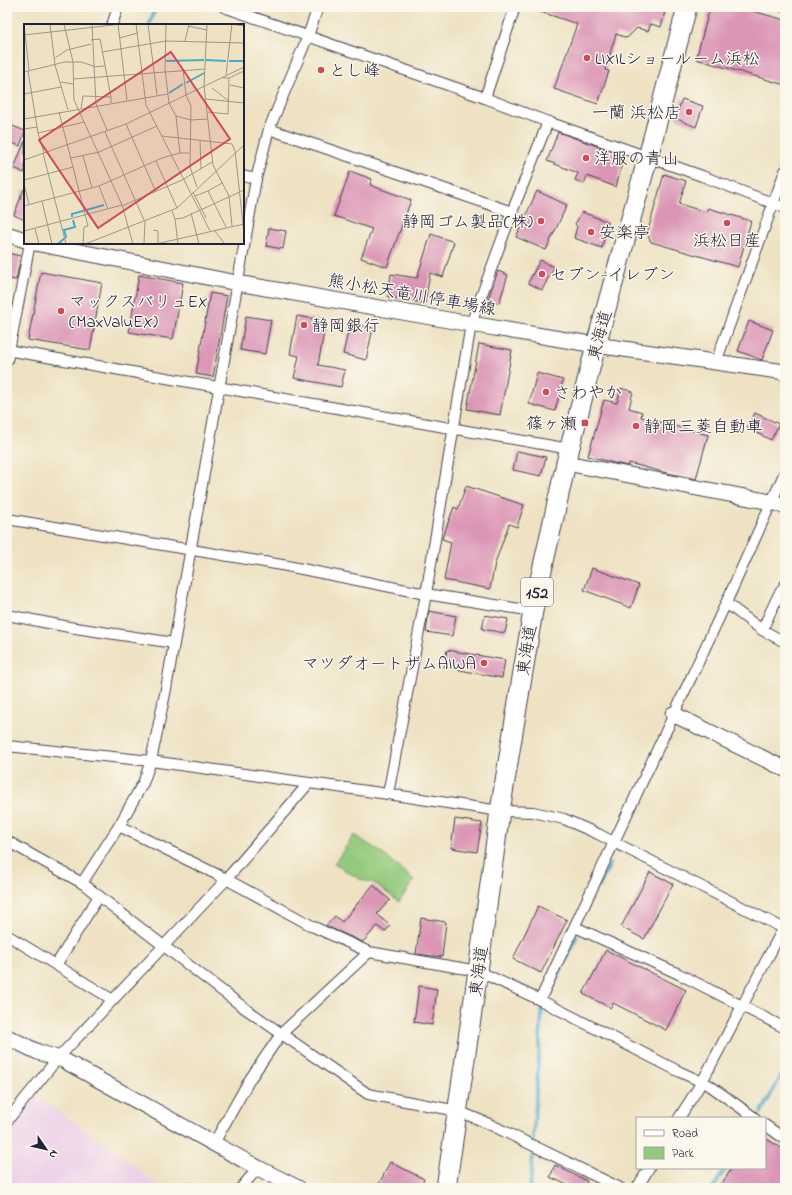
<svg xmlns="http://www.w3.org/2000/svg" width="792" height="1195" font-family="'Indie Flower','Klee One',sans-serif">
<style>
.built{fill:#edd1e9}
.green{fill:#94ca7d;stroke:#5b765c}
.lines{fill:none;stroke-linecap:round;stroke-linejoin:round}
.stream{stroke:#49a9c8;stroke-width:3.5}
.building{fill:#db95b6}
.street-casing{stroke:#413f4f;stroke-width:12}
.secondary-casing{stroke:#413f4f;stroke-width:17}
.highway-casing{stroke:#413f4f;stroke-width:21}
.street{stroke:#fff;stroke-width:10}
.secondary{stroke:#fff;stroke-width:15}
.highway{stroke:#fff;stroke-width:19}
.poi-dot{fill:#d1495b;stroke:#fbf7ec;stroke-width:1.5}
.labels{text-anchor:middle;stroke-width:3;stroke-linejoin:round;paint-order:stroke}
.shield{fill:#fbf7ec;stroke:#636270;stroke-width:1}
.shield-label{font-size:16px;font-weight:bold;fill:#22223b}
.poi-label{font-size:17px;fill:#22223b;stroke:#fbf7ec;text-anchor:start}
.street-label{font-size:17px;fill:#22223b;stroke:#fbf7ec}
.inset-river{fill:none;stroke:#49a9c8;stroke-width:2}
.inset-road{fill:none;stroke:#9c958c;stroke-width:1}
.view{fill:#d1495b;fill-opacity:0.15;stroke:#d1495b;stroke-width:2}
.inset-edge{fill:none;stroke:#22223b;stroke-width:2}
</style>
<rect width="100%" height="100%" fill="#fbf7ec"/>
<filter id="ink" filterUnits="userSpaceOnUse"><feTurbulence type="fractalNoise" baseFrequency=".025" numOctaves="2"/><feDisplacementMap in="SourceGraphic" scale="8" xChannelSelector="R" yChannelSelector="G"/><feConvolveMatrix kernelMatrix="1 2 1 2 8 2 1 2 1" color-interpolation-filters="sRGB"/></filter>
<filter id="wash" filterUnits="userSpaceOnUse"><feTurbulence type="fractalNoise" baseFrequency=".012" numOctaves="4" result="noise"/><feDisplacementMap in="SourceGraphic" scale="16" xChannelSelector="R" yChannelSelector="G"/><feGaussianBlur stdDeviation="0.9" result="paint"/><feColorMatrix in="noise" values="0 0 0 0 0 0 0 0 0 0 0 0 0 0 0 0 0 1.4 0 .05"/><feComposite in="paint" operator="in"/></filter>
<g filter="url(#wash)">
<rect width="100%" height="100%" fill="#eee2c2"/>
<!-- built -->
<path class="built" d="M34,1094L127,1160L161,1188H7V1129Z"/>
<!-- green -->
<path class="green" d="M354,835L379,851L414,880L399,902L374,883L360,879L334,864Z"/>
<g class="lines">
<!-- stream -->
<g class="stream">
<path d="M149,25L156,7"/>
<path d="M599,887L610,864"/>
<path d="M548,997L577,936"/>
<path d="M761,1113L785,1069"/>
<path d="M533,1140L542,1010"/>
<path d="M530,1188L533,1153"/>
<path d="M713,1188L726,1168"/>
</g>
</g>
<g id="blocks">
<!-- building -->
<g class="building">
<path d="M533,7H666L661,27L651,24L648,31L637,28L627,38L616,34L605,70L609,71L598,104L554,89L577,24L532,9Z"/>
<path d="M710,7H738L785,20V85L696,59Z"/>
<path d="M682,99L703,106L696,127L675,118Z"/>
<path d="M10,125L25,131L20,146L7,141V133Z"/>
<path d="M558,132L624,156L616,187L587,176L584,184L575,180L578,173L547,161Z"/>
<path d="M25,141V173L14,168Z"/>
<path d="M350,171L372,179L370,185L411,200L387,267L361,258L372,229L334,216Z"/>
<path d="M664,174L686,181L679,204L706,212L708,208L751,221L738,267L651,242L647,234Z"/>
<path d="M24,189H25V220L14,215Z"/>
<path d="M537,191L567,205L546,250L516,237Z"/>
<path d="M582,212L608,222L602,248L574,238L577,226L575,224Z"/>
<path d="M269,228L286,231L283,249L266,246Z"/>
<path d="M431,234L454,242L443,277L430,273L425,303L388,297L391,274L417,278Z"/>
<path d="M7,253L21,256L16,280L7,279Z"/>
<path d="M540,260L554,267L542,290L528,283Z"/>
<path d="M498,271L508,275L499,303L488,299Z"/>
<path d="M41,272L102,283L90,350L28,340Z"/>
<path d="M139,275L183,283L173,339L129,332Z"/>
<path d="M210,293L227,296L213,377L196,374Z"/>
<path d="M246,316L271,320L265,354L240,350Z"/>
<path d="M297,316L326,321L318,365L345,370L341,387L294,378L299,356L290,354Z"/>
<path d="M749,321L773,330L762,360L738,351Z"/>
<path d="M350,323L373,328L366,360L343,354Z"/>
<path d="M479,344L512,350L500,415L467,409Z"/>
<path d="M537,373L563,380L555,411L529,404Z"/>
<path d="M621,388L633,392L629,408L642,412L641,417L708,435L696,479L663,472L629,463L628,466L614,463L588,456L604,400L617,403Z"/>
<path d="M755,413L779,424L771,440L747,428Z"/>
<path d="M517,451L546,457L541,476L513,470Z"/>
<path d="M466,486L524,505L517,527L509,524L495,563L490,589L444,580L451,542L442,539L454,507L458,509Z"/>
<path d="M592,568L639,585L631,608L584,590Z"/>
<path d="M429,611L456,616L452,636L426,632Z"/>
<path d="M485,615L508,619L505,633L482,629Z"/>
<path d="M447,650L505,660L502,678L444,667Z"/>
<path d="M455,819L482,823L477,852L451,848Z"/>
<path d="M650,872L673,884L644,939L621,927Z"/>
<path d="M373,885L390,900L377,914L390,926L385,932L377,926L363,942L326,926L335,916L342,922Z"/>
<path d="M538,906L567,920L541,973L513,959Z"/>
<path d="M421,918L446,922L442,957L416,954Z"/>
<path d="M606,950L686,990L666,1030L613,1003L611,1008L583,994Z"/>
<path d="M419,986L437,989L432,1025L414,1022Z"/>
<path d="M765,1138L785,1150V1188H719L732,1168H765Z"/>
<path d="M390,1162L424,1179L419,1188H377Z"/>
<path d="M555,1165L587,1181L584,1188H574L550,1177Z"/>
</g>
</g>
</g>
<g filter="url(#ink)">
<use href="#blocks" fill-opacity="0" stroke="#413f4f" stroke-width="1"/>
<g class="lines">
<defs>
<g id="street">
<path d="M224,7L485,98L548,122L702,176L785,208"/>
<path d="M784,7H785"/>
<path d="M112,25L118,7"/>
<path d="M485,98L515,7"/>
<path d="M269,129L512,212"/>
<path d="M243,176L256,179"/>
<path d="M7,350L570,449"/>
<path d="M7,361L30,243"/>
<path d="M716,362L785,171"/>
<path d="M7,519L282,565L426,594L533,611"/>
<path d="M726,603L762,630L778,596L785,585"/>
<path d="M7,615L69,627L174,643"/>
<path d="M762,630L785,642"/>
<path d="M7,746L151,761L388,794L500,811L533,812L564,819L598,834L785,929"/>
<path d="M388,794L426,594L471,324L512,212L548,122"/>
<path d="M119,826L143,783L151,761L166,689L256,179L269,129L308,36L318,7"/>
<path d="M7,841L82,883L243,1007L368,1094L458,1111L487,1123L620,1188"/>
<path d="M82,883L119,826L226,879L314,927L369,952"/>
<path d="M575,927L679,974L785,1028"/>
<path d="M7,935L113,1000"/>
<path d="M56,965L99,896"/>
<path d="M540,1000L726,603L785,472"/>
<path d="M679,1118L702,1082L785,925"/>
<path d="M7,1121L58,1058L224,882L308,784"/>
<path d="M765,1125L785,1139"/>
<path d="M214,1143L250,1079L281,1034L369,952L478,971L540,1000L680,1072L709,1085L755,1118"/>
<path d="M241,1188L258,1168"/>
<path d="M637,1188L649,1168"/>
</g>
<g id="secondary">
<path d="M7,234L25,240"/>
<path d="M35,243L237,283L471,324L596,345L785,372"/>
<path d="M566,463L771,502L779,504L785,507"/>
<path d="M673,714L785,769"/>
<path d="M7,1037L38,1052L63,1060L258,1168L298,1188"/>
</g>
<path id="highway" d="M446,1188L478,971L500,811L533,611L566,463L596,345L648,157L687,7"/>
</defs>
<!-- street casing -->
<use href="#street" class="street-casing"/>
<!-- secondary casing -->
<use href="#secondary" class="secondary-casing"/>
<!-- highway casing -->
<use href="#highway" class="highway-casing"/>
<!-- street -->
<use href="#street" class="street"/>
<!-- secondary -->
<use href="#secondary" class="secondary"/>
<!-- highway -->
<use href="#highway" class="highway"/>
</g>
</g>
<!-- markers -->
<g class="poi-dot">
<circle cx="587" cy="58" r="4"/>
<circle cx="321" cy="70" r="4"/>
<circle cx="689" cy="112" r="4"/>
<circle cx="586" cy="158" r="4"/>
<circle cx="541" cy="221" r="4"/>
<circle cx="727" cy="223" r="4"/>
<circle cx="591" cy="232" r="4"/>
<circle cx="542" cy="274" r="4"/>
<circle cx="61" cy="311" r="4"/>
<circle cx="304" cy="325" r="4"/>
<circle cx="546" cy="392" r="4"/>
<rect x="581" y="419" width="8" height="8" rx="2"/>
<circle cx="636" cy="426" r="4"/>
<circle cx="484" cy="663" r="4"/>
</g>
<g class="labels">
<!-- shield labels -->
<rect class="shield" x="521" y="578" width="32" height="28" rx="3"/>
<g class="shield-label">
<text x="537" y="598">152</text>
</g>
<!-- poi labels -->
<g class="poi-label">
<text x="595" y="64">LIXILショールーム浜松</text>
<text x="329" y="76">とし峰</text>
<text x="681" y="118" text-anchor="end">一蘭 浜松店</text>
<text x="594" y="164">洋服の青山</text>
<text x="533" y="227" text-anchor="end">静岡ゴム製品(株)</text>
<text x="599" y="238">安楽亭</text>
<text x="727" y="246" text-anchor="middle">浜松日産</text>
<text x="550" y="280">セブン-イレブン</text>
<text x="69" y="307">マックスバリュEX<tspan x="69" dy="20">(MaxValuEX)</tspan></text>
<text x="312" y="331">静岡銀行</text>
<text x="554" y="398">さわやか</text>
<text x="577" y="429" text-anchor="end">篠ヶ瀬</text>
<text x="644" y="432">静岡三菱自動車</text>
<text x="476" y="669" text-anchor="end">マツダオートザムAIWA</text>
</g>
<!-- street labels -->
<g class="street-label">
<text transform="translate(412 294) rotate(10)" y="6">熊小松天竜川停車場線</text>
<text transform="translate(599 335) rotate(-75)" y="6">東海道</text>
<text transform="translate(526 650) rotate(-81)" y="6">東海道</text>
<text transform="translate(478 971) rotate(-82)" y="6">東海道</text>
</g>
</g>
<!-- overview -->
<g transform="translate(24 24)">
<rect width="220" height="220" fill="#eee2c2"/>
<path class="inset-river" d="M182,36L202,37M142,37L180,36M205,37H219M162,59L180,49M145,69L159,60M48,193V190L80,181M34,220L42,213L40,206L51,203L49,196"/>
<path class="inset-road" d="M0,0L5,46M26,0L31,41L44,86M40,0L49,38L50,76L98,181L109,220M68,0L72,80L83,106M94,0L103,76M112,0L122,81L186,207M124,0L133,71M142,0L141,45L145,79L152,92L167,96L184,95M183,0L180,62L189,141L205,172L208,202M206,0L220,2M164,2L183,6M0,11L98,0M95,14L114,9M67,16L76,15L87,73M161,17L165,0M78,28L142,17L220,19M31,34L43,26L67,20M69,43L81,42M159,45L162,71L167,82L166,143L173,163M4,47L14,109L20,129M0,48L41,38H57L69,42M202,51L208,0M199,54H205L220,47M49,55L181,45M37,58L49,60M206,61L220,64M188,64L205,77M0,70L37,63M182,75L220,79M57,84L59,72L87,73V79M35,88L64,202L60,203L59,220M184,88L204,90L205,54M152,92L156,129H165M0,95L144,70M102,100L132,168M0,105L13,103M81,108L120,196M14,109L60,98M138,112L208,120L211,127L220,209M176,117L177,145M19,129L42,220M59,132L68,164M47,134L75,128L133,102M0,136L102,100L220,43M132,137L153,184M0,156L49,143M198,159L184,167L202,203M0,160L5,180M75,162L84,185M169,168L182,194M171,172L184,167M0,182L18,177M98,182L158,156L188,138M148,187L151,195L159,194L220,166M167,189L175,220M151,195L154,220M11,205L15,220M129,206L134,207V219M190,206L201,220M0,207L98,181M28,220L18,177L75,162L138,134L156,129M61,220L153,184L220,121M120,220L121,196M132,220L220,200"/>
<path class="view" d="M147,28L206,115L74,204L15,116Z"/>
<rect width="220" height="220" class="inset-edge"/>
</g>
<!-- margin -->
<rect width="792" height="1195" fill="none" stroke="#fbf7ec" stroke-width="24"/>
<!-- legend -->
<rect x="636" y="1117" width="130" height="52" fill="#fbf7ec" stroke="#a4a2a5"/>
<rect x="644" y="1130" width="20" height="6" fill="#ffffff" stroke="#a4a2a5"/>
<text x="672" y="1137" font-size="12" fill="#22223b">Road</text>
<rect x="644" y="1147" width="20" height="12" fill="#94ca7d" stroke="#a4a2a5"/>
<text x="672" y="1157" font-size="12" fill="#22223b">Park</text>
<!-- north arrow -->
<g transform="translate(46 1149) rotate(124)" stroke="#fbf7ec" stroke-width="3" paint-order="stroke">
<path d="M0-3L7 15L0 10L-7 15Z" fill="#22223b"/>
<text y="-6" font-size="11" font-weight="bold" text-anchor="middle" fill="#22223b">N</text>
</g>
</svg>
